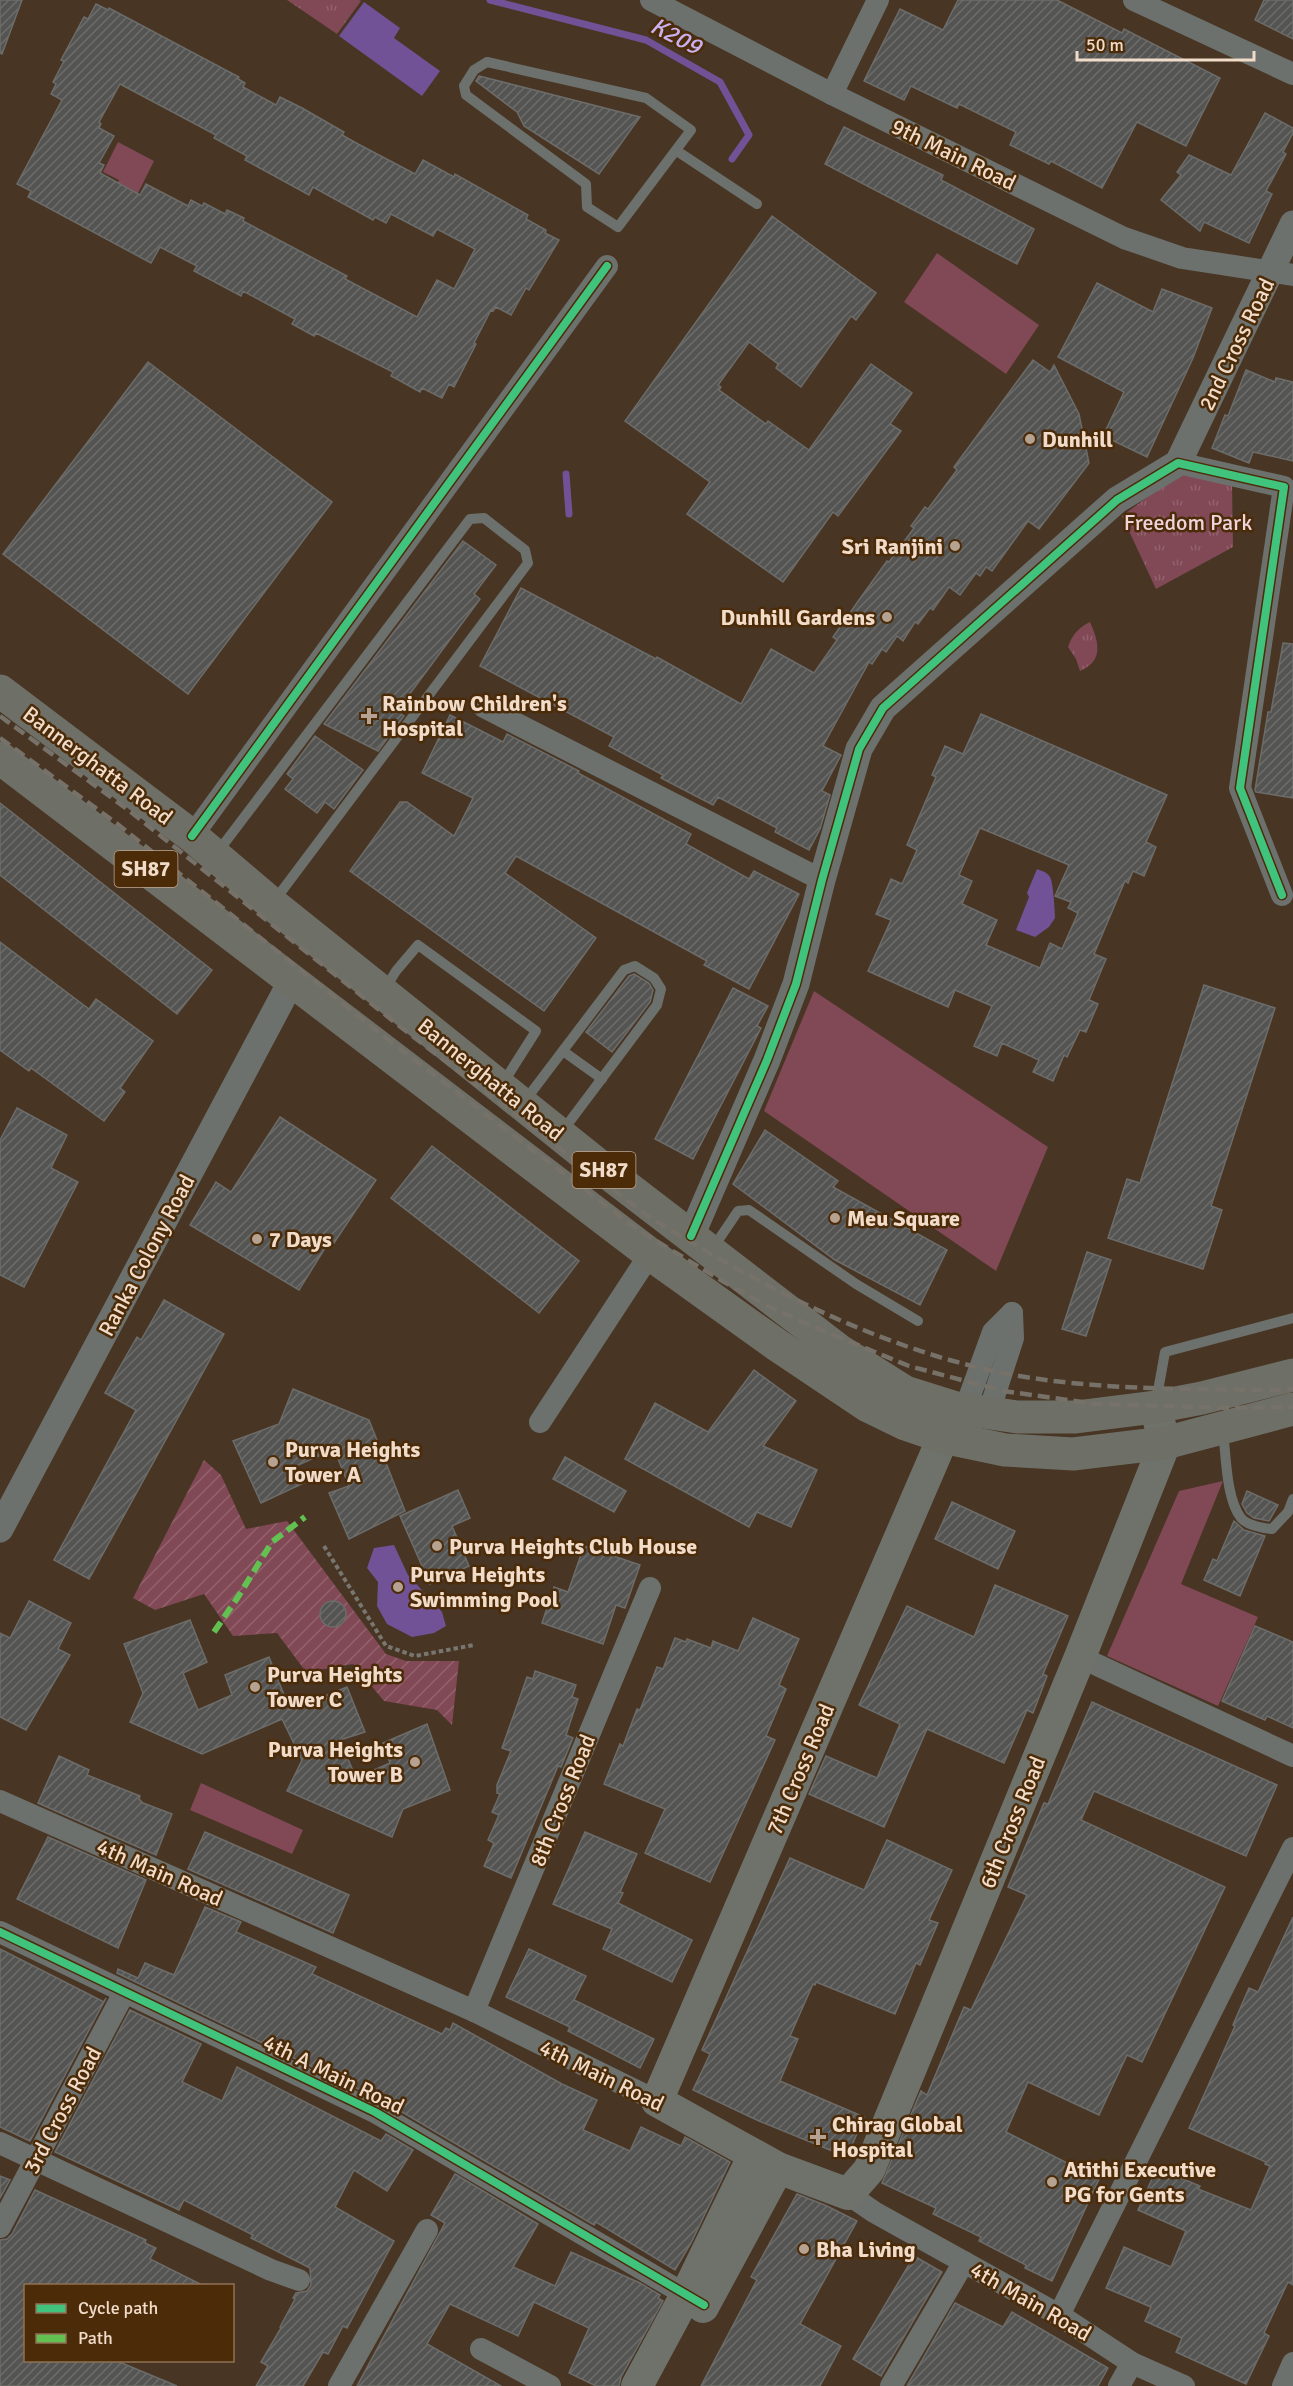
<svg xmlns="http://www.w3.org/2000/svg" width="1293" height="2386" font-family="Signika,sans-serif">
<style>
.grass{fill:#814856}
.park{fill:url(#park-tufts)}
.garden{fill:url(#garden-furrows)}
.water{fill:#715296}
.lines{fill:none;stroke-linecap:round;stroke-linejoin:round}
.stream{stroke:#715296;stroke-width:7}
.building{fill:url(#building-hatch);stroke:#6c6c6a;stroke-width:1.5;fill-rule:evenodd}
.path{stroke:#787670;stroke-width:4;stroke-dasharray:4.5 3;stroke-linecap:butt}
.service{stroke:#6c716d;stroke-width:10}
.minor{stroke:#6c716d;stroke-width:22}
.tertiary{stroke:#6c716d;stroke-width:27}
.secondary{stroke:#6f726b;stroke-width:32}
.primary{stroke:#6e6f66;stroke-width:33}
.rail{stroke:#767169;stroke-width:4.5;stroke-dasharray:12 6;stroke-linecap:butt}
.quiet{stroke:#63c152;stroke-width:6;stroke-dasharray:12 6;stroke-linecap:butt}
.cycleway-casing{stroke:#4c2b08;stroke-width:11}
.cycleway{stroke:#40c37c;stroke-width:8}
.poi-dot{fill:#b6a290;stroke:#4c2b08;stroke-width:2}
.labels{text-anchor:middle;stroke-width:5;stroke-linejoin:round;paint-order:stroke}
.shield{fill:#4c2b08;stroke:#c0a790;stroke-width:1.5}
.shield-label{font-size:21px;font-weight:bold;fill:#f1dcca}
.street-label{font-size:22px;fill:#f1dcca;stroke:#4c2b08}
.poi-label{font-size:22px;font-weight:bold;fill:#f1dcca;stroke:#4c2b08;text-anchor:start}
.park-label{font-size:22px;fill:#efd5db;stroke:#4c2b08}
.water-label{font-size:24px;font-style:italic;fill:#c9b1f0;stroke:#4c2b08}
</style>
<defs>
<pattern id="park-tufts" width="24" height="20" patternUnits="userSpaceOnUse" patternTransform="scale(1.5)"><rect width="24" height="20" fill="#814856"/><path d="M3 7l-1-3M5 7V3M7 7l1-3M15 17l-1-3M17 17v-4M19 17l1-3" fill="none" stroke="#93626d"/></pattern>
<pattern id="garden-furrows" width="10" height="10" patternUnits="userSpaceOnUse" patternTransform="scale(1.5)"><rect width="10" height="10" fill="#814856"/><path d="M-1 1l2-2M0 10L10 0M9 11l2-2" fill="none" stroke="#93626d"/></pattern>
<pattern id="building-hatch" width="6" height="6" patternUnits="userSpaceOnUse" patternTransform="scale(1.5)"><rect width="6" height="6" fill="#545452"/><path d="M-1 1l2-2M0 6l6-6M5 7l2-2" fill="none" stroke="#6d6c6a"/></pattern>
</defs>
<rect width="100%" height="100%" fill="#483523"/>
<!-- grass -->
<g class="grass">
<path d="M118,142L154,161L131,207L110,196L119,180L103,172Z"/>
<path d="M937,253L1039,325L1006,374L904,302Z"/>
<path d="M814,991L1048,1147L996,1271L764,1111Z"/>
<path d="M1223,1481L1181,1584L1258,1617L1218,1706L1107,1656L1179,1491Z"/>
<path d="M201,1783L303,1830L292,1854L190,1810Z"/>
</g>
<!-- park -->
<g class="park">
<path d="M287,0H359L361,1L337,34Z"/>
<path d="M1182,471L1232,484L1233,547L1156,589L1122,516Z"/>
<path d="M1090,622C1099,642 1104,661 1080,671L1076,659L1068,647C1072,635 1078,628 1090,622Z"/>
</g>
<!-- garden -->
<path class="garden" d="M204,1460L221,1475L246,1529L287,1521L386,1654L406,1661H459L452,1725L437,1710L384,1701L353,1664L306,1672L277,1633L233,1636L204,1594L155,1610L133,1598Z"/>
<!-- water -->
<g class="water">
<path d="M364,2L400,28L394,38L440,71L422,96L339,36Z"/>
<path d="M1037,869C1042,871 1047,872 1050,877C1053,881 1055,911 1055,918L1049,927L1035,937L1016,930L1029,897L1027,893Z"/>
<path d="M394,1545L408,1575L442,1612L446,1626L434,1633L412,1637L387,1624L377,1606L378,1582L367,1568L374,1548Z"/>
</g>
<g class="lines">
<!-- stream -->
<g class="stream">
<path d="M490,0L646,40L720,82L749,135L732,159"/>
<path d="M566,474L569,514"/>
</g>
</g>
<!-- building -->
<g class="building">
<path d="M0,0H22L2,54L0,53Z"/>
<path d="M958,0H1057L1122,33L1124,29L1220,78L1186,146L1137,122L1102,188L1051,161L1049,164L1010,145L1016,132L959,104L957,108L911,86L904,100L864,81L900,9L943,30Z"/>
<path d="M1264,0H1293V39L1255,20Z"/>
<path d="M96,4L108,10L109,8L239,77L238,79L245,83L243,87L276,105L280,97L302,108L344,132L342,135L358,144L415,174L423,160L454,177L455,174L528,215L526,219L546,230L545,233L559,240L529,290L526,288L511,315L496,307L493,311L491,310L474,343L476,344L454,387L449,384L442,398L422,388L420,392L391,376L393,372L316,333L314,336L292,324L295,319L243,291L241,296L194,271L197,266L160,247L151,263L28,197L31,191L17,184L62,100L51,94L56,84L53,82L64,61L61,60L84,17L88,19ZM120,84L216,135L214,138L247,156L245,160L309,195L313,187L373,220L375,217L386,223L391,214L433,236L437,229L475,249L454,289L437,280L417,317L345,279L347,276L243,221L244,218L227,210L225,214L204,203L202,206L191,200L188,206L146,184L140,195L100,173L104,165L99,163L114,136L99,128L101,124L99,122Z"/>
<path d="M479,76L640,117L599,174L524,126L517,112L476,81Z"/>
<path d="M1265,113L1293,128V133L1283,152L1286,154L1266,191L1272,194L1249,243L1204,222L1200,231L1161,200L1181,175L1177,172L1189,155L1231,175Z"/>
<path d="M844,127L943,175L941,180L1034,229L1017,264L825,164Z"/>
<path d="M772,216L876,293L856,320L851,316L801,387L776,368L778,364L749,342L718,385L721,387L719,390L766,424L768,421L809,450L871,364L912,393L890,424L901,431L838,516L833,512L783,582L687,514L710,482L625,421Z"/>
<path d="M1097,283L1153,312L1162,289L1212,308L1193,358L1147,457L1103,436L1124,392L1058,357Z"/>
<path d="M1033,360L1050,372L1054,365L1079,414L1089,463L1039,529L1028,521L992,571L986,567L980,576L976,573L960,595L949,587L933,610L930,608L918,624L915,622L903,641L897,636L886,652L882,649L872,664L869,662L823,746L841,755L822,791L830,795L820,829L809,850L775,832L777,828L718,797L713,805L661,778L663,775L609,746L614,737L480,666L521,588L656,659L657,657L741,704L771,649L814,673L837,640L833,637L859,600L887,561L889,562L914,528L911,526L925,507L928,509L957,470L954,467Z"/>
<path d="M148,362L332,502L188,694L3,554Z"/>
<path d="M1246,370L1275,382L1276,378L1293,382V461L1253,452L1249,463L1212,448L1225,415L1228,416Z"/>
<path d="M463,541L496,565L474,594L480,599L397,711L404,716L378,751L324,724Z"/>
<path d="M1283,643L1293,644V798L1256,792L1255,790L1268,712H1271Z"/>
<path d="M981,714L1167,795L1146,842L1156,847L1144,876L1133,871L1128,883L1125,881L1094,954L1106,959L1089,1000L1098,1004L1086,1032L1080,1030L1067,1057L1064,1055L1053,1081L1033,1072L1039,1060L1002,1043L997,1056L974,1046L992,1006L955,990L948,1007L868,971L891,920L876,914L891,879L902,884L917,850L907,845L936,777L932,775L945,746L963,754ZM980,828L1069,865L1055,896L1071,902L1068,908L1078,913L1062,949L1050,943L1040,968L986,945L997,920L962,904L972,881L959,875Z"/>
<path d="M450,715L503,742L507,734L579,771L578,773L691,834L686,844L749,879L754,871L799,894L749,989L704,965L707,961L516,856L505,873L596,938L544,1011L350,871L400,802H407L454,836L473,798L422,773Z"/>
<path d="M315,736L363,770L334,809L325,802L317,813L285,789L293,779L287,774Z"/>
<path d="M0,803L212,970L177,1014L0,875Z"/>
<path d="M0,942L89,1009L96,999L153,1041L120,1088L125,1092L104,1121L31,1068L29,1071L0,1050Z"/>
<path d="M634,974L649,983L653,990L650,1002L612,1052L586,1032L629,976Z"/>
<path d="M1204,985L1275,1008L1211,1206L1222,1210L1203,1269L1108,1238L1127,1179L1140,1183Z"/>
<path d="M733,988L768,1006L757,1026L761,1028L693,1159L655,1139Z"/>
<path d="M17,1108L67,1135L51,1168L78,1182L24,1287L0,1275V1140Z"/>
<path d="M280,1117L376,1180L334,1243L330,1240L299,1290L190,1225L216,1182L231,1192Z"/>
<path d="M765,1130L838,1181L833,1187L947,1250L920,1305L835,1260L733,1184Z"/>
<path d="M432,1146L579,1261L539,1313L391,1198Z"/>
<path d="M1087,1252L1111,1260L1086,1336L1062,1329Z"/>
<path d="M164,1300L224,1334L89,1579L54,1560L136,1410L105,1393L137,1337L141,1340Z"/>
<path d="M754,1370L796,1401L763,1446L817,1470L791,1527L757,1512L749,1527L625,1459L655,1403L708,1432Z"/>
<path d="M293,1389L369,1420L405,1511L349,1539L329,1493L349,1486L334,1449L296,1466L304,1483L261,1503L233,1441L279,1424Z"/>
<path d="M565,1457L626,1491L614,1512L553,1479Z"/>
<path d="M458,1490L470,1518L452,1526L469,1566L430,1584L400,1516Z"/>
<path d="M1247,1491L1278,1505L1269,1521L1254,1518L1247,1513L1242,1504Z"/>
<path d="M952,1502L1015,1531L998,1569L935,1539Z"/>
<path d="M1234,1521L1244,1530L1265,1536L1240,1596L1204,1580L1213,1559L1217,1561Z"/>
<path d="M584,1546L640,1565L625,1608L616,1605L603,1644L542,1623L554,1587L568,1592Z"/>
<path d="M995,1585L1068,1616L1043,1674L1047,1676L1033,1713L1027,1710L1004,1763L927,1729L884,1827L809,1794L826,1756L877,1778L900,1724L859,1705L907,1606L974,1637Z"/>
<path d="M29,1601L71,1623L58,1649L70,1655L26,1730L0,1717V1633L10,1638Z"/>
<circle cx="333" cy="1614" r="13"/>
<path d="M753,1618L799,1639L779,1685L786,1689L766,1736L775,1740L710,1882L645,1853L665,1809L604,1784L620,1744L623,1746L637,1709L640,1710L657,1667L663,1669L675,1638L686,1642L687,1639L711,1648L713,1641L738,1651Z"/>
<path d="M190,1620L207,1662L183,1673L198,1710L232,1695L225,1675L269,1657L290,1710L347,1687L365,1732L340,1740L356,1778L390,1763L383,1743L427,1724L450,1790L403,1809L392,1837L287,1791L302,1760L282,1719L202,1754L130,1722L143,1693L124,1644Z"/>
<path d="M1255,1626L1293,1642V1728L1267,1716L1265,1720L1222,1701Z"/>
<path d="M535,1671L576,1685L572,1697L578,1699L566,1735L573,1738L561,1767L558,1766L511,1878L484,1866L494,1843L488,1840L499,1815L492,1812L500,1794L497,1793V1785L511,1751L502,1748L527,1677L533,1679Z"/>
<path d="M1092,1702L1277,1785L1246,1856L1094,1791L1081,1820L1225,1887L1142,2062L1127,2055L1099,2115L1028,2082L1006,2132L1099,2179L1052,2281L1025,2268L1026,2265L979,2241L981,2237L933,2214L936,2208L882,2183L921,2091L927,2095L964,2007L971,2010L1027,1895L1008,1887L1044,1803L1048,1804Z"/>
<path d="M59,1756L89,1770L87,1775L140,1796L139,1799L143,1803L172,1814L156,1855L38,1803Z"/>
<path d="M205,1832L349,1895L333,1933L188,1869Z"/>
<path d="M585,1832L637,1854L620,1892L623,1893L618,1903L692,1940L672,1982L603,1949L612,1929L553,1904Z"/>
<path d="M48,1837L146,1880L118,1948L17,1899Z"/>
<path d="M887,1840L952,1870L929,1920L938,1923L920,1965L916,1963L895,2014L816,1982L815,1985L813,1984L790,2036L798,2039L780,2081L864,2117L847,2157L759,2121L693,2090L710,2054L702,2050L790,1858L864,1890Z"/>
<path d="M205,1907L241,1922L236,1932L316,1967L312,1974L442,2034L446,2028L450,2030L453,2023L562,2084L597,2100L583,2130L630,2151L641,2127L681,2146L685,2137L730,2162L691,2243L675,2270L596,2222L594,2225L397,2109L398,2108L117,1973L118,1969L138,1978L145,1963L174,1975Z"/>
<path d="M1293,1917V2285L1288,2282L1264,2333L1269,2336L1246,2384L1176,2352L1182,2338L1145,2321L1151,2307L1106,2288L1124,2247L1171,2267L1185,2233L1186,2231L1138,2210L1157,2168L1200,2186L1198,2189L1251,2210L1270,2166L1265,2164L1266,2162L1189,2128L1235,2026L1233,2025L1249,1988L1258,1992Z"/>
<path d="M0,1949L104,2002L106,1998L30,2141L0,2127Z"/>
<path d="M529,1949L586,1976L574,2000L654,2039L640,2068L568,2031L570,2027L506,1997Z"/>
<path d="M130,2010L201,2044L182,2082L222,2101L237,2067L381,2141L386,2134L413,2150L387,2191L354,2170L335,2207L394,2241L347,2328L343,2326L328,2354L323,2352L303,2386H256L268,2366L261,2362L281,2328L280,2327L295,2299L293,2298L296,2293L307,2291L311,2285L310,2268L251,2238L253,2235L184,2200L179,2210L55,2152Z"/>
<path d="M455,2174L538,2224L513,2267L555,2286L571,2252L640,2283L660,2295L658,2298L663,2301L621,2377L619,2386H596L569,2373L589,2328L534,2302L518,2336L450,2304L427,2344L501,2386H357L445,2223L431,2215Z"/>
<path d="M0,2176L10,2180L0,2198Z"/>
<path d="M35,2190L146,2240L145,2243L156,2248L150,2259L204,2286H26V2361H117L177,2386H0V2240L7,2239L12,2234Z"/>
<path d="M797,2194L827,2206L857,2221L800,2324L841,2346L820,2386H701L757,2280L751,2277Z"/>
<path d="M914,2256L942,2272L881,2376L853,2359Z"/>
<path d="M955,2303L1003,2327L1012,2312L1108,2368L1098,2386H907Z"/>
</g>
<g class="lines">
<!-- path -->
<path class="path" d="M324,1546L386,1646L415,1656L474,1645"/>
<!-- service -->
<g class="service">
<path d="M487,62L646,98L691,130L618,227L587,207L586,184L466,95L464,86L474,70Z"/>
<path d="M677,151L757,204"/>
<path d="M217,853L470,519L484,518L525,550L528,563L275,900"/>
<path d="M385,989L396,971L418,945L536,1031L503,1083"/>
<path d="M563,1051L602,1079"/>
<path d="M524,1102L624,970L635,966L654,978L661,989L657,1005L561,1133"/>
<path d="M713,1248L738,1211L749,1210L856,1284L918,1321"/>
<path d="M1156,1402L1165,1352L1293,1318"/>
<path d="M1223,1430C1226,1455 1226,1499 1241,1518C1248,1526 1262,1528 1272,1529L1288,1512L1293,1499"/>
</g>
<!-- minor -->
<g class="minor">
<path d="M651,0L832,94L1124,238L1182,258L1293,275"/>
<path d="M1134,0L1293,74"/>
<path d="M832,94L878,0"/>
<path d="M1178,463L1284,487L1240,788L1282,895"/>
<path d="M484,707L822,880"/>
<path d="M192,836L607,266"/>
<path d="M965,1409L993,1332L1012,1313"/>
<path d="M989,1412L1013,1338L1012,1313"/>
<path d="M540,1422L650,1254"/>
<path d="M1080,1657L1293,1756"/>
<path d="M0,1801L474,2011L657,2101"/>
<path d="M0,1932L375,2112L698,2302"/>
<path d="M474,2011L650,1588"/>
<path d="M0,2143L271,2270L299,2280"/>
<path d="M848,2194L874,2212L1059,2315L1132,2363L1184,2386"/>
<path d="M0,2227L124,1993"/>
<path d="M1059,2315L1293,1848"/>
<path d="M481,2349L550,2386"/>
<path d="M339,2386L427,2230"/>
<path d="M891,2386L964,2262"/>
<path d="M1119,2386L1132,2363"/>
<path d="M1283,2386L1293,2363"/>
</g>
<!-- tertiary -->
<g class="tertiary">
<path d="M691,1236L767,1060L796,984L822,880L859,749L883,708L1117,500L1178,463L1293,224"/>
<path d="M0,1529L292,980"/>
</g>
<!-- secondary -->
<g class="secondary">
<path d="M954,1412L657,2101L778,2168L848,2194L869,2170L1080,1657L1165,1443L1155,1407"/>
<path d="M703,2307L778,2168"/>
<path d="M637,2386L686,2295L754,2155"/>
</g>
<!-- primary -->
<g class="primary">
<path d="M0,691L192,836L272,904L603,1169L840,1351L905,1392L956,1408L1017,1417H1076L1155,1407L1202,1398L1293,1375"/>
<path d="M0,758L650,1254L777,1345L868,1406L905,1424L943,1437L1005,1450L1073,1454L1165,1443L1293,1409"/>
</g>
<!-- rail -->
<g class="rail">
<path d="M0,716L127,809L402,1028L648,1216C758,1285 879,1349 1008,1374C1068,1385 1127,1388 1189,1389C1224,1389 1258,1391 1293,1389"/>
<path d="M0,738L116,823L391,1042L638,1230L724,1282L768,1306L814,1327L909,1366L1003,1391L1097,1404L1230,1408L1293,1407"/>
</g>
<!-- quiet -->
<path class="quiet" d="M214,1632L238,1597L272,1542L305,1517"/>
<defs>
<g id="cycleway">
<path d="M192,836L607,266"/>
<path d="M691,1236L767,1060L796,984L822,880L859,749L883,708L1117,500L1178,463L1284,487L1240,788L1282,895"/>
<path d="M0,1932L375,2112L704,2305"/>
</g>
</defs>
<!-- cycleway casing -->
<use href="#cycleway" class="cycleway-casing"/>
<!-- cycleway -->
<use href="#cycleway" class="cycleway"/>
</g>
<!-- markers -->
<g class="poi-dot">
<circle cx="1030" cy="439" r="6"/>
<circle cx="955" cy="546" r="6"/>
<circle cx="887" cy="617" r="6"/>
<path d="M366 707h6v6h6v6h-6v6h-6v-6h-6v-6h6z"/>
<circle cx="835" cy="1218" r="6"/>
<circle cx="257" cy="1239" r="6"/>
<circle cx="273" cy="1462" r="6"/>
<circle cx="437" cy="1546" r="6"/>
<circle cx="398" cy="1587" r="6"/>
<circle cx="255" cy="1687" r="6"/>
<circle cx="415" cy="1762" r="6"/>
<path d="M815 2128h6v6h6v6h-6v6h-6v-6h-6v-6h6z"/>
<circle cx="1052" cy="2182" r="6"/>
<circle cx="804" cy="2249" r="6"/>
</g>
<g class="labels">
<!-- shield labels -->
<g class="shield">
<rect x="114.5" y="851" width="63" height="36" rx="4.5"/>
<rect x="572.5" y="1152" width="63" height="36" rx="4.5"/>
</g>
<g class="shield-label">
<text x="146" y="876">SH87</text>
<text x="604" y="1177">SH87</text>
</g>
<!-- street labels -->
<g class="street-label">
<text transform="translate(954 154) rotate(26)" y="8">9th Main Road</text>
<text transform="translate(1236 344) rotate(-64)" y="8">2nd Cross Road</text>
<text transform="translate(98 765) rotate(37)" y="8">Bannerghatta Road</text>
<text transform="translate(491 1079) rotate(39)" y="8">Bannerghatta Road</text>
<text transform="translate(146 1255) rotate(-62)" y="8">Ranka Colony Road</text>
<text transform="translate(800 1769) rotate(-67)" y="8">7th Cross Road</text>
<text transform="translate(562 1800) rotate(-68)" y="8">8th Cross Road</text>
<text transform="translate(1012 1822) rotate(-68)" y="8">6th Cross Road</text>
<text transform="translate(160 1872) rotate(24)" y="8">4th Main Road</text>
<text transform="translate(334 2074) rotate(26)" y="8">4th A Main Road</text>
<text transform="translate(602 2075) rotate(26)" y="8">4th Main Road</text>
<text transform="translate(62 2110) rotate(-62)" y="8">3rd Cross Road</text>
<text transform="translate(1031 2301) rotate(30)" y="8">4th Main Road</text>
</g>
<!-- poi labels -->
<g class="poi-label">
<text x="1042" y="447">Dunhill</text>
<text x="943" y="554" text-anchor="end">Sri Ranjini</text>
<text x="875" y="625" text-anchor="end">Dunhill Gardens</text>
<text x="382" y="711">Rainbow Children's<tspan x="382" dy="25">Hospital</tspan></text>
<text x="847" y="1226">Meu Square</text>
<text x="269" y="1247">7 Days</text>
<text x="285" y="1457">Purva Heights<tspan x="285" dy="25">Tower A</tspan></text>
<text x="449" y="1554">Purva Heights Club House</text>
<text x="410" y="1582">Purva Heights<tspan x="410" dy="25">Swimming Pool</tspan></text>
<text x="267" y="1682">Purva Heights<tspan x="267" dy="25">Tower C</tspan></text>
<text x="403" y="1757" text-anchor="end">Purva Heights<tspan x="403" dy="25">Tower B</tspan></text>
<text x="832" y="2132">Chirag Global<tspan x="832" dy="25">Hospital</tspan></text>
<text x="1064" y="2177">Atithi Executive<tspan x="1064" dy="25">PG for Gents</tspan></text>
<text x="816" y="2257">Bha Living</text>
</g>
<!-- park labels -->
<g class="park-label">
<text x="1188" y="530">Freedom Park</text>
</g>
<!-- water labels -->
<g class="water-label">
<text transform="translate(676 36) rotate(27)" y="8">K209</text>
</g>
</g>
<!-- legend -->
<rect x="24" y="2284" width="210" height="78" fill="#4c2b08" stroke="#8e7256" stroke-width="1.5"/>
<rect x="36" y="2304" width="30" height="9" fill="#40c37c" stroke="#8e7256" stroke-width="1.5"/>
<text x="78" y="2314" font-size="18" fill="#f1dcca">Cycle path</text>
<rect x="36" y="2334" width="30" height="9" fill="#63c152" stroke="#8e7256" stroke-width="1.5"/>
<text x="78" y="2344" font-size="18" fill="#f1dcca">Path</text>
<!-- scale -->
<path d="M1077 51v9h177v-9" fill="none" stroke="#f1dcca" stroke-width="3"/>
<text x="1086" y="51" font-size="18" fill="#f1dcca" stroke="#4c2b08" stroke-width="4.5" paint-order="stroke">50 m</text>
</svg>
